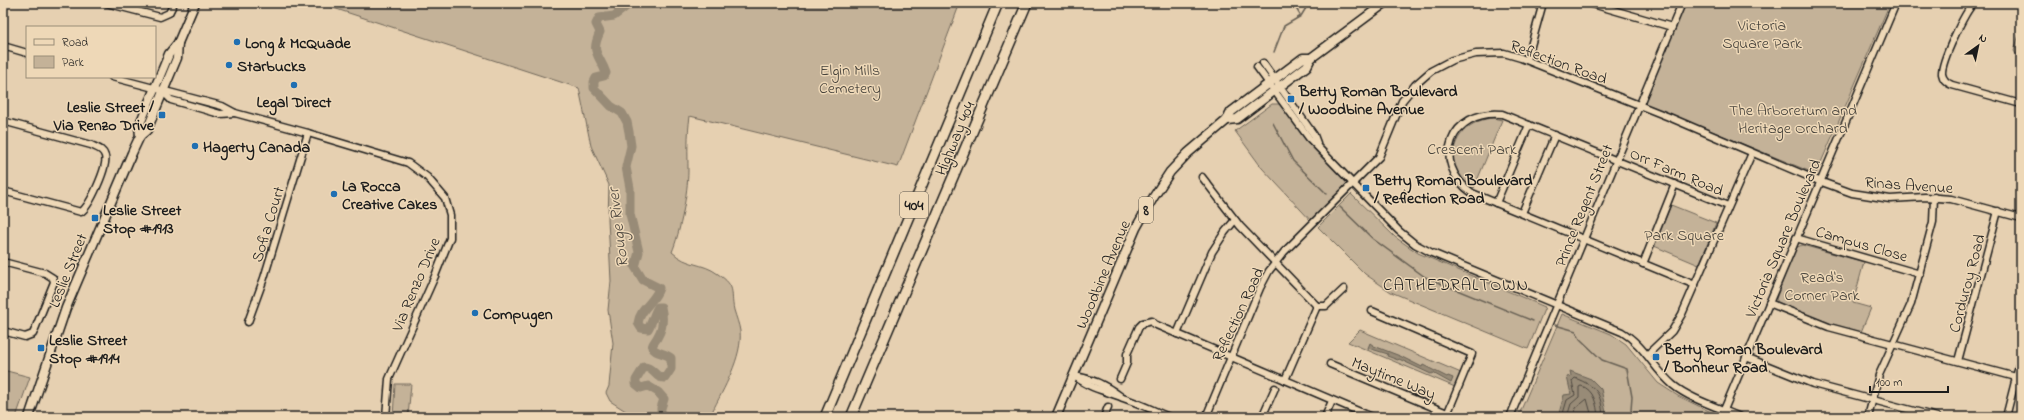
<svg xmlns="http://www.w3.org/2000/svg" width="2024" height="420" font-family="'Indie Flower',sans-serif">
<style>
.green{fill:#c4b298;stroke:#70675a}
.water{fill:#988b77;stroke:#665f53}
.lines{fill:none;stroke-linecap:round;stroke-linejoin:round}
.shore{stroke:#4e4840;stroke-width:1}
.stream{stroke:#665f53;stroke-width:1.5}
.river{stroke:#988b77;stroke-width:9}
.minor-casing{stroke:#1c1c1c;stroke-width:9}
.major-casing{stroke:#1c1c1c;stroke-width:11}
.highway-casing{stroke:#1c1c1c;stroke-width:12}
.minor{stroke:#eed8b7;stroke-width:6}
.major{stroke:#eed8b7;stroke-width:8}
.highway{stroke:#eed8b7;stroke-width:9}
.poi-dot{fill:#1f6fb2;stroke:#eed8b7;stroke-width:1.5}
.labels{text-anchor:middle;stroke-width:3;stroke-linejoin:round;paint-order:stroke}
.shield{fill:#eed8b7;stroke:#5b544a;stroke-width:1}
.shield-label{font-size:15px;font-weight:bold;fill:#1c1c1c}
.park-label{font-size:16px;fill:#46423b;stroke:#eed8b7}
.poi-label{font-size:16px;font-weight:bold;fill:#1c1c1c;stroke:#eed8b7;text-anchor:start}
.street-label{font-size:16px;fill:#1c1c1c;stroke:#eed8b7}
.water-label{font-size:17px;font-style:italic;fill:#4e4840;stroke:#eed8b7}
.neighbourhood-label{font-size:17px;letter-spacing:1px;fill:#1c1c1c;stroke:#eed8b7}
</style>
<rect width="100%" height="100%" fill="#e6d0b1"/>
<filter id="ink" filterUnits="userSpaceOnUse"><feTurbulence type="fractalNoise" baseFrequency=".025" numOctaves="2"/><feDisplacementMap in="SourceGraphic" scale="8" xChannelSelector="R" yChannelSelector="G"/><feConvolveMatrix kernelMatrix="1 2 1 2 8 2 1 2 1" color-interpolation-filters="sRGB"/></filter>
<g filter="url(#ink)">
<!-- green -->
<g class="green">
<path d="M318,3H960L898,167L690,116C687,137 688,151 688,171C688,192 680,233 672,252C688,267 702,262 718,274C737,287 730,291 734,310C736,317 739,324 740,331C743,356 723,390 712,412L714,417H635L610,401L606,393L609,386L613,343L608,310L611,281L608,219L609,185L591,146L579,88Z"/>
<path d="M1686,3H1890L1816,174L1643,103Z"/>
<path d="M2021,28V56L2016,54L2014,51Z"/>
<path d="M1272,104H1279L1353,184L1313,223L1262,168L1235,131Z"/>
<path d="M1493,118L1502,120L1474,188C1437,168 1453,121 1493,118Z"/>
<path d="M1351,194L1395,237L1418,253L1545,307L1528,349L1391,292L1365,274L1318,227Z"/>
<path d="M1671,205L1716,223L1699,265L1654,246Z"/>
<path d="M1802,245L1864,262L1853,303L1871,308L1861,332L1828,323L1778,302L1776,299L1795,248Z"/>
<path d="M1562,314L1611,334L1626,344L1658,383L1678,396L1711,412L1712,417H1518Z"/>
<path d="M1360,330L1461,373L1455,387L1348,342Z"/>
<path d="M3,370L30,377L16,417H3Z"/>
<path d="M395,384H411L408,417H393Z"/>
</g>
<!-- water -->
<g class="water">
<path d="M1370,343L1374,346L1400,356L1422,367L1423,365L1447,377L1448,376L1453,378L1451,383L1433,373L1431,374L1399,359L1398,360L1387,356L1388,354L1368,348Z"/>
<path d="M1570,371L1591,379L1601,389L1607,417H1558L1564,395L1571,394L1567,377L1571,376Z"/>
</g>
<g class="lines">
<!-- shore -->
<g class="shore">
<path d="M1562,417L1567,400L1575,395L1572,381L1575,378C1597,387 1601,392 1603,417"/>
<path d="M1567,417L1571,404L1579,397V387L1581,386C1594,389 1597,405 1598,417"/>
<path d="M1574,417L1576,408L1587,399L1592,417"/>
</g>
<!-- stream -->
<g class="stream">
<path d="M1293,3L1300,15"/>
<path d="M1274,52L1284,26L1301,16L1309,3"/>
<path d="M1273,123L1293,161L1327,194"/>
<path d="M1340,207L1373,239L1425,277L1533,321"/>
<path d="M1555,325L1576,331L1580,339L1602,360L1627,369L1632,397L1631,410L1634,417"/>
</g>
<!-- river -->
<path class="river" d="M631,3L614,16L599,18L596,24L600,32C590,54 599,53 606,73L604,76L596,78L594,82V88L611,106L622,113L627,122L629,132L631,146L626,167L630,188V214L639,252L635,267L643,280L659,288C655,302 640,308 638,323L641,328L648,329C653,321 654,313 658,307H661C663,316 663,328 658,336C656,341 653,342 652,347C655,354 665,352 671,358V369L665,378C655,379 654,367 644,367L636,380V384L641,388L648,386L658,392L664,399L661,408V413L666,417"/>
<defs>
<g id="minor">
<path d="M106,3L160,17L169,13L174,3"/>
<path d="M1589,3L1672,27"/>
<path d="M1974,3C1965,11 1941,62 1942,74C1943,80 1947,83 1952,85L2021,104"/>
<path d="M3,46L27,53"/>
<path d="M1527,60L1543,3"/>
<path d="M1263,63L1314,135L1317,143"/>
<path d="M1257,67L1309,138L1399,231L1415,244L1432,253L1622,332C1644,345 1654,369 1673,385C1690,399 1720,408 1740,417"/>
<path d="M112,77L222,106L235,113L308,133L408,163L427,177L445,198L450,215V238L435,276L389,379L386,417"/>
<path d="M163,92L171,100L220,114L235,113"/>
<path d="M3,121L91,145C97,148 103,149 105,156C108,166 90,206 81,212L3,191"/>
<path d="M1202,177L1240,226L1317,306"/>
<path d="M1496,203L1529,125"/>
<path d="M1522,213L1555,135"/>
<path d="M1796,238L1920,274"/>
<path d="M3,262L45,273L53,278L54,282L33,334L25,337L3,331"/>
<path d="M1643,264L1675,184"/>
<path d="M1695,285L1472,193C1430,163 1450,109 1502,114L1728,206"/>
<path d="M1769,303L1829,327L2016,377"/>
<path d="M1317,306H1326L1344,289"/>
<path d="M1372,311L1472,354L1446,417"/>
<path d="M248,322L264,278L308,133"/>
<path d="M1177,334L1212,252L1225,232L1235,220"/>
<path d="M1647,355L1672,331L1682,314L1752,153"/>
<path d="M1746,357L1813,384L1937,417"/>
<path d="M1958,361L1998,211"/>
<path d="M1330,364L1447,413"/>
<path d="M1073,375C1090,389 1104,390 1123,398C1139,403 1154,411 1169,417"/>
<path d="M1074,376C1091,378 1107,386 1120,396"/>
<path d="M1120,379L1127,363V354L1139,327L1143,323L1152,321L1154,324L1372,417"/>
<path d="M1285,380L1317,306"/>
<path d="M1104,417L1108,407"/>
<path d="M1206,417L1260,288L1269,271L1284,252L1379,157L1402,101L1415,85L1431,71L1452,60L1476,54L1504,53L1521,58L1669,117L1819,181L1852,193L1890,199L1925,197L1951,199L2021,218"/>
<path d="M1262,417L1275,388"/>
<path d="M1325,417L1332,401"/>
<path d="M1510,417L1682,3"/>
<path d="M1721,417L1896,3"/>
<path d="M1868,417L1879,375L1911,304L1933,222L1934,197"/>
<path d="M2006,417L2021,358"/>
</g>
<g id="major">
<path d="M1227,120L1237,119L1274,91L1307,66L1311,58L1385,3"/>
<path d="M140,136L139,126L169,54L178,43L195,3"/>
<path d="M29,417L66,308L132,153L140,136L147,130L177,58L178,43"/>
<path d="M1056,417L1136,228L1153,198L1170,172L1188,153L1227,120L1231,112L1303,58H1311"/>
</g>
<g id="highway">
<path d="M825,417L998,3"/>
<path d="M851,417L1027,3"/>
</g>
</defs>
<!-- minor casing -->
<use href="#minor" class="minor-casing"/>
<!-- major casing -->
<use href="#major" class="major-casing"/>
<!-- highway casing -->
<use href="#highway" class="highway-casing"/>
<!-- minor -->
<use href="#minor" class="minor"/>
<!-- major -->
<use href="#major" class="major"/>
<!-- highway -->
<use href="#highway" class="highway"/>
</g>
</g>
<!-- markers -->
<g class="poi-dot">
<circle cx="237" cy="42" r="4"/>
<circle cx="229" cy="65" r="4"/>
<circle cx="294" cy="85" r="4"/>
<rect x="1287" y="95" width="8" height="8" rx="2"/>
<rect x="158" y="111" width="8" height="8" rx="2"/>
<circle cx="195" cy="146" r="4"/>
<rect x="1362" y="184" width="8" height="8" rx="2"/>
<circle cx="334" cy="194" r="4"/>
<rect x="91" y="214" width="8" height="8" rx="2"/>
<circle cx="475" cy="313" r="4"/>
<rect x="37" y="344" width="8" height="8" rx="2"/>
<rect x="1652" y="353" width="8" height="8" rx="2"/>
</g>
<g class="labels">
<!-- shield labels -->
<g class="shield">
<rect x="900" y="192" width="28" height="26" rx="3"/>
<rect x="1139" y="197" width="14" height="26" rx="3"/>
</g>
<g class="shield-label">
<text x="914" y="210">404</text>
<text x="1146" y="215">8</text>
</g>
<!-- park labels -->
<g class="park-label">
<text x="1762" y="30">Victoria<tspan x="1762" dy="18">Square Park</tspan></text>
<text x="850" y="75">Elgin Mills<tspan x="850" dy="18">Cemetery</tspan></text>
<text x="1793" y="115">The Arboretum and<tspan x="1793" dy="18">Heritage Orchard</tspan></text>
<text x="1472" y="154">Crescent Park</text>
<text x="1684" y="240">Park Square</text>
<text x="1822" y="282">Read's<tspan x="1822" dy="18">Corner Park</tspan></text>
</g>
<!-- poi labels -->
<g class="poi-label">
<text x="245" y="48">Long &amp; McQuade</text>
<text x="237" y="71">Starbucks</text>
<text x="1299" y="96">Betty Roman Boulevard<tspan x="1299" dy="18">/ Woodbine Avenue</tspan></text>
<text x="294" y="107" text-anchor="middle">Legal Direct</text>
<text x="154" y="112" text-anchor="end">Leslie Street /<tspan x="154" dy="18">Via Renzo Drive</tspan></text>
<text x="203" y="152">Hagerty Canada</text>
<text x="1374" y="185">Betty Roman Boulevard<tspan x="1374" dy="18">/ Reflection Road</tspan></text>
<text x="342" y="191">La Rocca<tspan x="342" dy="18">Creative Cakes</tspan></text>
<text x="103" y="215">Leslie Street<tspan x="103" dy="18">Stop #1913</tspan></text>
<text x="483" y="319">Compugen</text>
<text x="49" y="345">Leslie Street<tspan x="49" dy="18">Stop #1914</tspan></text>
<text x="1664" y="354">Betty Roman Boulevard<tspan x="1664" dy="18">/ Bonheur Road</tspan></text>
</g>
<!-- street labels -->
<g class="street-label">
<text transform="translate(1559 61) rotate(20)" y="6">Reflection Road</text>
<text transform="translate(954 138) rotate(-67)" y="6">Highway 404</text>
<text transform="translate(1677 171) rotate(23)" y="6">Orr Farm Road</text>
<text transform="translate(1909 184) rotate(4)" y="6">Rinas Avenue</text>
<text transform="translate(1583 205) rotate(-68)" y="6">Prince Regent Street</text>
<text transform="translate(267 224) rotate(-73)" y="6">Sofia Court</text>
<text transform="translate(1782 238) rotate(-67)" y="6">Victoria Square Boulevard</text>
<text transform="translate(1862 243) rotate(16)" y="6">Campus Close</text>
<text transform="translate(67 270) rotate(-68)" y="6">Leslie Street</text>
<text transform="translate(1102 274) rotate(-67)" y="6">Woodbine Avenue</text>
<text transform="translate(1966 283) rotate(-75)" y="6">Corduroy Road</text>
<text transform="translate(415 284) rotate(-67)" y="6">Via Renzo Drive</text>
<text transform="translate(1237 314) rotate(-65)" y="6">Reflection Road</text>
<text transform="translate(1394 377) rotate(22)" y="6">Maytime Way</text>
</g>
<!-- water labels -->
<g class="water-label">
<text transform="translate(617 228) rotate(-97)" y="6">Rouge River</text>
</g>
<!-- neighbourhood labels -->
<g class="neighbourhood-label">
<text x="1456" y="290">CATHEDRALTOWN</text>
</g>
</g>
<!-- margin -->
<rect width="2024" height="420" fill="none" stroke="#eed8b7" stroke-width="16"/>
<rect x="8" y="8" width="2008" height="404" fill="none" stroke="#1c1c1c" stroke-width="1.5" filter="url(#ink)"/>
<!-- legend -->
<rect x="26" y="26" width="130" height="52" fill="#eed8b7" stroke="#9a8d79"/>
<rect x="34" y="39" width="20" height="6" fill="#eed8b7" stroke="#9a8d79"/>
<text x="62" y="46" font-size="12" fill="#1c1c1c">Road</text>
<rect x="34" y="56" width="20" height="12" fill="#c4b298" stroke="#9a8d79"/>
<text x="62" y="66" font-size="12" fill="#1c1c1c">Park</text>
<!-- north arrow -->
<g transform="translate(1978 46) rotate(33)" stroke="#eed8b7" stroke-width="3" paint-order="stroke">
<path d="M0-3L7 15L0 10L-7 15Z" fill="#1c1c1c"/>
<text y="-6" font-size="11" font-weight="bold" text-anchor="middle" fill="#1c1c1c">N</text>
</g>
<!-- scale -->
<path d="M1870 386v6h78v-6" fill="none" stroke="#1c1c1c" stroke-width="2"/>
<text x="1876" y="386" font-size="12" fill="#1c1c1c" stroke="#eed8b7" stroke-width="3" paint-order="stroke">100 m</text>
</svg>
